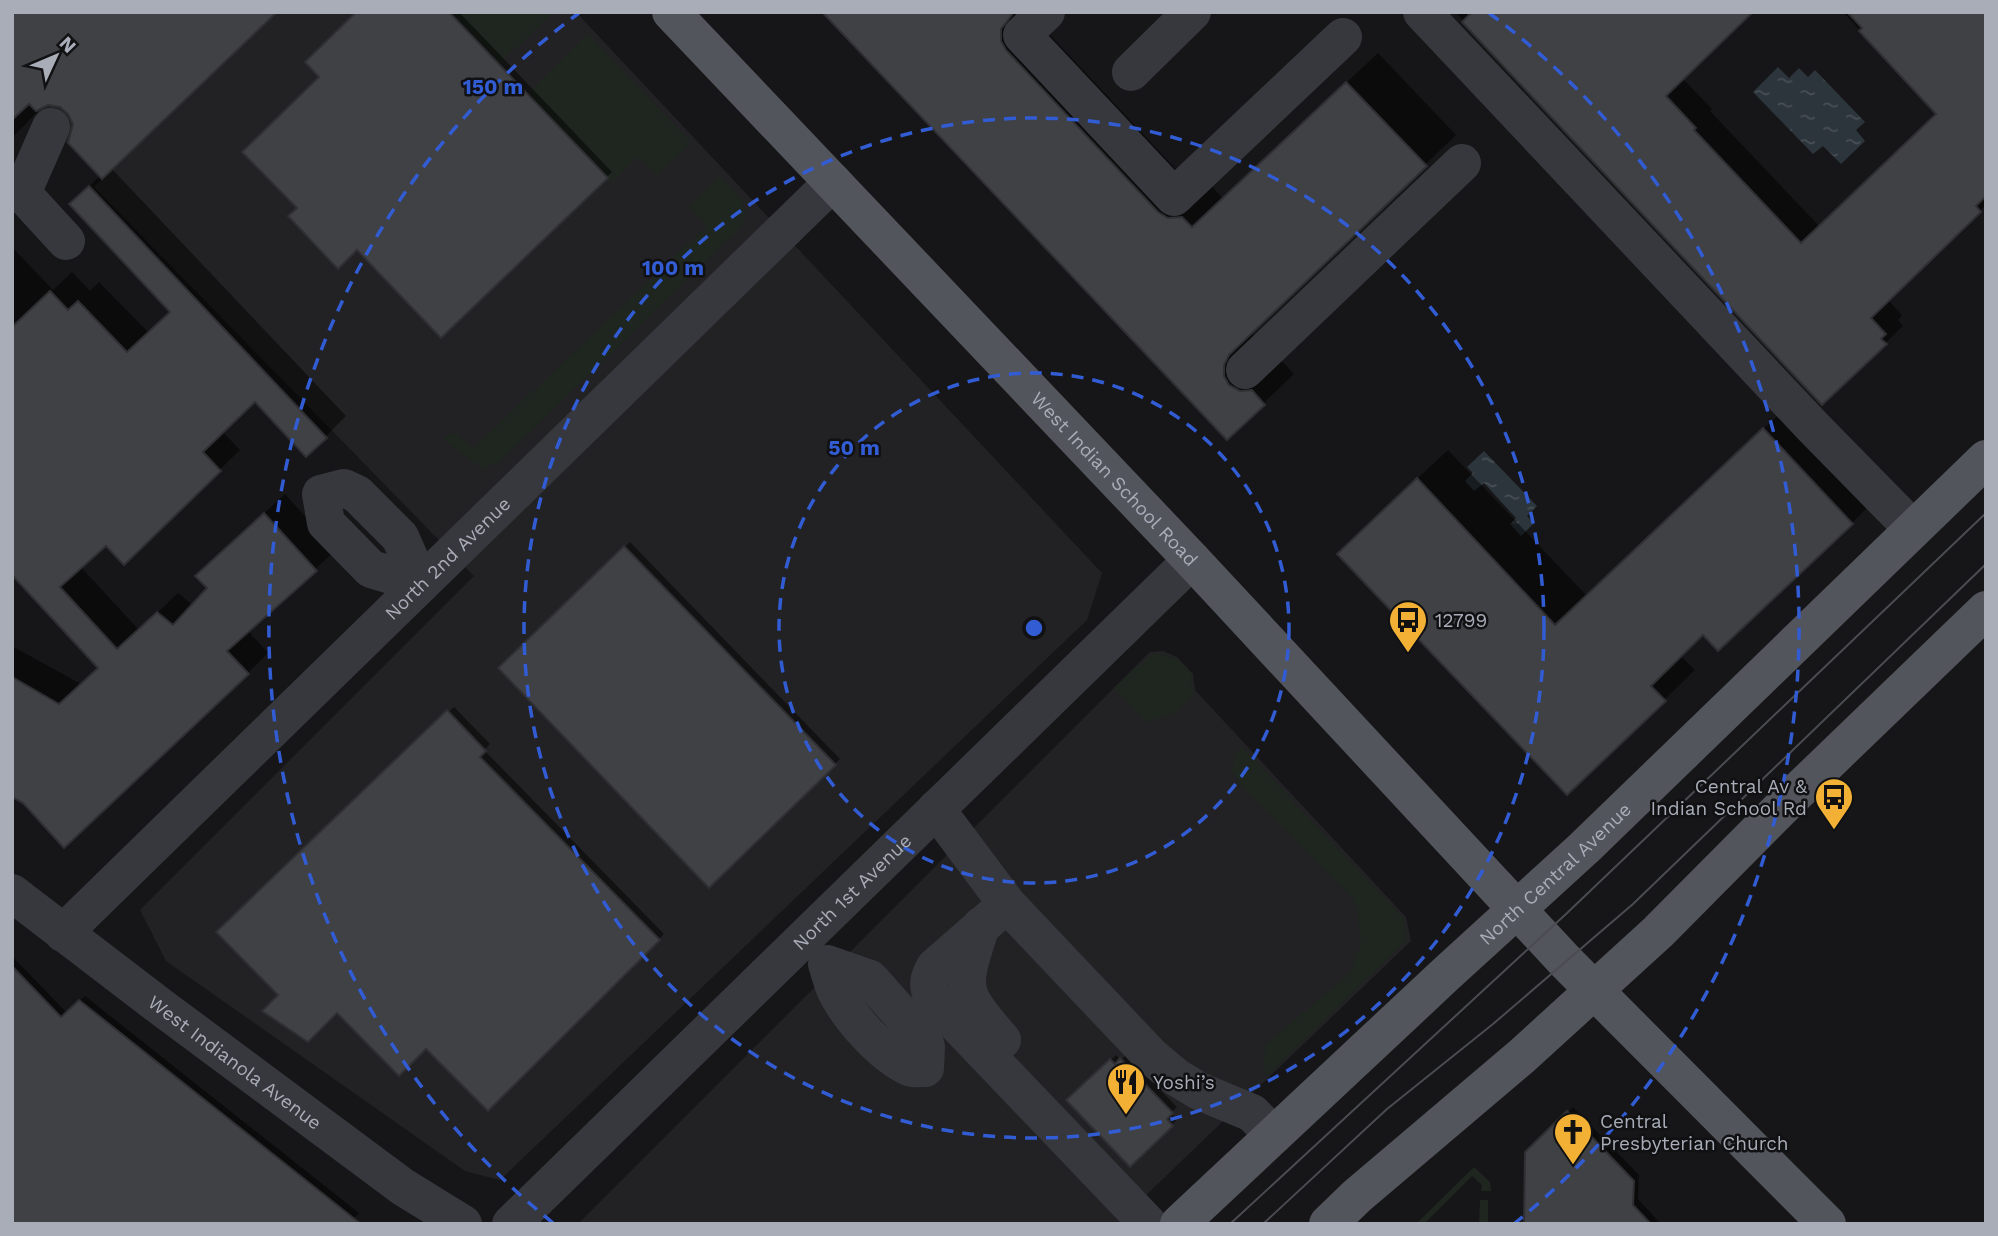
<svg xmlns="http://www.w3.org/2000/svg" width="1998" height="1236" font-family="'Work Sans',sans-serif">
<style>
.built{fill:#222225}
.green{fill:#1e261f}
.water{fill:url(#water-ripples)}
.shadow{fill:#0007}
.building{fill:#404145;stroke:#303034;stroke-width:2}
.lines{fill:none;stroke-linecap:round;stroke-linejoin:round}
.minor{stroke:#37383d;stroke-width:38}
.major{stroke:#53555c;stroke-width:38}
.tram{stroke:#4a4c52;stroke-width:2}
.ring{fill:none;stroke:#325cd3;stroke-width:3.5;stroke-dasharray:12 9}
.labels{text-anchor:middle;stroke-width:5;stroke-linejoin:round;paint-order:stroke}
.street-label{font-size:19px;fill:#a8adb8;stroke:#111113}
.poi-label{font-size:19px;fill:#a8adb8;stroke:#111113;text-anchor:start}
.centre{fill:#325cd3;stroke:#111113;stroke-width:3.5}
.ring-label{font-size:21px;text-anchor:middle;font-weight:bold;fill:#325cd3;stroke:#111113;stroke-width:5;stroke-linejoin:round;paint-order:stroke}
</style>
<defs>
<pattern id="water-ripples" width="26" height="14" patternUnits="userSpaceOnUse" patternTransform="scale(1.75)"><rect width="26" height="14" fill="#2c353c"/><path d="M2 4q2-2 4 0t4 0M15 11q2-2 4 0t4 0" fill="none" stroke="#485056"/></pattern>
</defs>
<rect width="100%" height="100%" fill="#161618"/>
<!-- built -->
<g class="built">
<path d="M12,12H576L1102,573L1087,620L500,1180L465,1171L166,961L140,910L474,576L94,187L102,179L30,104L12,120Z"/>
<path d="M1163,651L1177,657L1193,674L1195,690L1406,917L1411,941L1116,1224H578L1150,652Z"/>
</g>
<!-- green -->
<g class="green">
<path d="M449,12H554L499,64Z"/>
<path d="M588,34L691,143L657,175L639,157L612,182L527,94Z"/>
<path d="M720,176C735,193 757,208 738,230L498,463L488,466L485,470L446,442L444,439L447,435C460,431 464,441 473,448L707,226L689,207Z"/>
<path d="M1155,653L1176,658L1192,674L1191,690L1195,694L1175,713L1146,722L1114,688L1150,655Z"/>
<path d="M1241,746L1404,919L1406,941L1267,1076L1264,1068L1265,1045L1349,974L1361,944L1357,909L1352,898L1243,787L1232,771L1234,761Z"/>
<path d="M1474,1167L1490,1182L1491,1191H1481L1482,1185L1472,1176L1424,1224H1416Z"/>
<path d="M1480,1200H1488V1224H1479Z"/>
</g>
<!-- water -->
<g class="water">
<path d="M1778,67L1789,78L1799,68L1808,77L1815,70L1865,122L1856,130L1865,141L1841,164L1823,146L1813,154L1753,92Z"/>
<path d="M1484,451L1537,506L1527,516L1534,523L1521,536L1510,524L1516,518L1484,483L1474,491L1465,481L1473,473L1467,467Z"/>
</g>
<!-- shadow -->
<g class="shadow">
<path d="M12,12L111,168L346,416L325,437L255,400L222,431L240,450L124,562L106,543L80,566L139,630L178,593L193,605L209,588L218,556L285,494L336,550L248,631L268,653L248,673L24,802L12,795V646L81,684L99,667L12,573V247L53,290L72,272L90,291L99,282L149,333L172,311L71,204L101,175L70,112L61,106L49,103L43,106L12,138Z"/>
<path d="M359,12H459L612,172L441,335L357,248L299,208L322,77Z"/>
<path d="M825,12H1032L1036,20L1188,182L1199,189L1213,187L1223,199L1378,53L1456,135L1258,325L1253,333L1254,345L1270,362L1282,361L1294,374L1227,438Z"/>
<path d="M1455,12H1751L1682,78L1712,109L1710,111L1820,227L1938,113L1843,12H1986V205L1887,299L1902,315L1898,320L1903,326L1823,403Z"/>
<path d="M1794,400L1882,493L1852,523L1703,633L1680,655L1695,670L1664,700L1370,523L1448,450L1587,596Z"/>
<path d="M630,542L840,759L709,886L500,668Z"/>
<path d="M454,707L490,744L484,750L664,934L488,1108L426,1046L337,1011L280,995L219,932Z"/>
<path d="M12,956L67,1013L85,996L359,1213L348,1224H12Z"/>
<path d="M1116,1055L1121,1060L1126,1055L1177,1107L1171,1113L1177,1120L1130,1165L1068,1100Z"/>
<path d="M1573,1107L1639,1175L1638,1199L1661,1224H1526L1527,1152Z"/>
</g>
<!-- building -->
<g class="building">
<path d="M12,12H277L102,179L68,143L73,124L68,114L60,107L48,105L36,111L29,104L12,120Z"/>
<path d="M356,12H449L608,178L441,338L357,250L338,269L288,216L297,208L242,152L319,77L305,62Z"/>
<path d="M822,12H1014L1001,29V41L1006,50L1158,212L1168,218L1182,217L1192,227L1346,82L1427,166L1229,355L1224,365V376L1229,385L1240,391L1252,390L1265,405L1227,440Z"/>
<path d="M1472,12H1753L1666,96L1696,128L1694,130L1801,243L1936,114L1859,31L1862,28L1847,12H1986V196L1976,206L1981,212L1871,318L1886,334L1881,339L1887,344L1822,405L1462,22Z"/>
<path d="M89,186L327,438L306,457L255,402L203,452L221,471L124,565L106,546L60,587L117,649L157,612L173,625L207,588L195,576L264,513L317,571L227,651L249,674L64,848L23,803L12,797V677L59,704L98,668L12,575V327L50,291L68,310L78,301L127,352L170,312L69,204Z"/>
<path d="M1763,428L1853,524L1718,651L1703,635L1651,686L1666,701L1567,795L1337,554L1417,478L1555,625Z"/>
<path d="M624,546L836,765L709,888L498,668Z"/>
<path d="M447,710L486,751L480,757L660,940L488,1111L426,1049L399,1076L337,1013L308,1042L262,1011L278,995L216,932Z"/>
<path d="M12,966L61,1017L79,1000L361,1224H12Z"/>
<path d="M1120,1058L1173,1113L1167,1119L1173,1126L1130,1167L1066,1100L1110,1059L1115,1064Z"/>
<path d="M1567,1111L1634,1181L1633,1205L1651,1224H1524L1525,1152Z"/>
</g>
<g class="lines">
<!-- minor -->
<g class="minor">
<path d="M1046,12L1022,35L1174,197L1343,37"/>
<path d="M1422,12L1813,427L1913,529"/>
<path d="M1131,72L1192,12"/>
<path d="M51,127L22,193L66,241"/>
<path d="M1245,370L1462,163"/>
<path d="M344,488L357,494L400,537L421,584L371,569L326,523L321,494Z"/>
<path d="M936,809L1007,904L1151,1056L1176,1077L1199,1091L1252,1113L1274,1135"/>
<path id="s1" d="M12,893L161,1007L403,1187L463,1224"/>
<path d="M1007,904L935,967C928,979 927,986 933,999L1148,1224"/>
<path d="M981,926C961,988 958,990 1002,1040"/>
<path id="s2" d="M63,933L833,182"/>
<path d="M827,964L870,979L924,1040L926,1047L925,1068C919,1068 914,1069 909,1067C881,1054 849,1017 836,991C832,982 830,973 827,964Z"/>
<path id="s3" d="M511,1224L1192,560"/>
</g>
<!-- major -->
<g class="major">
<path id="s4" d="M671,12L1192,560L1566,962L1827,1224"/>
<path id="s5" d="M1179,1224L1446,974L1584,848L1986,459"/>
<path d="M1328,1224L1357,1196L1522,1056L1658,932L1797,792L1986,610"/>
</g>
<!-- tram -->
<g class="tram">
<path d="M1230,1224L1566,914L1986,513"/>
<path d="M1263,1224L1387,1109L1493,1024L1633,904L1986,564"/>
</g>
</g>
<!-- distance rings -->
<g class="ring">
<circle cx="1034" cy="628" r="255"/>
<circle cx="1034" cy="628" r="510"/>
<path d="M553 1223A765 765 0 0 1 579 13M1489 13A765 765 0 0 1 1515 1223"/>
</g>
<!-- icons -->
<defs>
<symbol id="bus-pin" viewBox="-11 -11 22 30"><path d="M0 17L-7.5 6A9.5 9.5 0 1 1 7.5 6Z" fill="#f2b134" stroke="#111113"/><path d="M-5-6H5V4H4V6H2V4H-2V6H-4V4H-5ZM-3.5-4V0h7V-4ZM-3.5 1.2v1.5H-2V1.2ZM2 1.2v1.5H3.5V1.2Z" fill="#111"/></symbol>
<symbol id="restaurant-pin" viewBox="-11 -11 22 30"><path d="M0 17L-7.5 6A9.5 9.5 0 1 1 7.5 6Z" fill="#f2b134" stroke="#111113"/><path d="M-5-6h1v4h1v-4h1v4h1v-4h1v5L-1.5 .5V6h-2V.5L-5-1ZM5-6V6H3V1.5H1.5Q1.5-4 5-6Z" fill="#111"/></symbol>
<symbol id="church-pin" viewBox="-11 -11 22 30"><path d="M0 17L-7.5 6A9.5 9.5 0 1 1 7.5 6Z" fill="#f2b134" stroke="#111113"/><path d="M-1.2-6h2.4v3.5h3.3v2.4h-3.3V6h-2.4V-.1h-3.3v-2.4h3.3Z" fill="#111"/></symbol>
</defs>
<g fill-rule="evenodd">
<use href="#bus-pin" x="1386" y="598" width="44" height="60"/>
<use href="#bus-pin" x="1812" y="775" width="44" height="60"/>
<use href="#restaurant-pin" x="1104" y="1060" width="44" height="60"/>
<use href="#church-pin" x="1551" y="1110" width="44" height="60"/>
</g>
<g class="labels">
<!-- street labels -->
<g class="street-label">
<text dy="7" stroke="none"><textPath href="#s4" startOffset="644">West Indian School Road</textPath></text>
<text dy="7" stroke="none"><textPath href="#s2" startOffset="537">North 2nd Avenue</textPath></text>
<text dy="7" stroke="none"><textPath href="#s5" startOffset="514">North Central Avenue</textPath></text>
<text dy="7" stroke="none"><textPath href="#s3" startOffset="476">North 1st Avenue</textPath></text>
<text dy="7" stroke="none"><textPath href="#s1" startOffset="280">West Indianola Avenue</textPath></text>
</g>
<!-- poi labels -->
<g class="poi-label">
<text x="1435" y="627">12799</text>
<text x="1807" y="793" text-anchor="end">Central Av &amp;<tspan x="1807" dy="22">Indian School Rd</tspan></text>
<text x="1153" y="1089">Yoshi’s</text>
<text x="1600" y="1128">Central<tspan x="1600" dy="22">Presbyterian Church</tspan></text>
</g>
</g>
<circle cx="1034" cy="628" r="10" class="centre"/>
<g class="ring-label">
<text x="493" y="94">150 m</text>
<text x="673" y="275">100 m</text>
<text x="854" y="455">50 m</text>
</g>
<!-- border -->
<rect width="1998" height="1236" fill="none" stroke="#a8adb8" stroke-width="28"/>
<!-- north arrow -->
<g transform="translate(56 56) rotate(46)" stroke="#111113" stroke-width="5" paint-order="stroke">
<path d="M0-5L12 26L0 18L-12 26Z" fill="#a8adb8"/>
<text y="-10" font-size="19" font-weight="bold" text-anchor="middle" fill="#a8adb8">N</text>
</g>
</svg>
